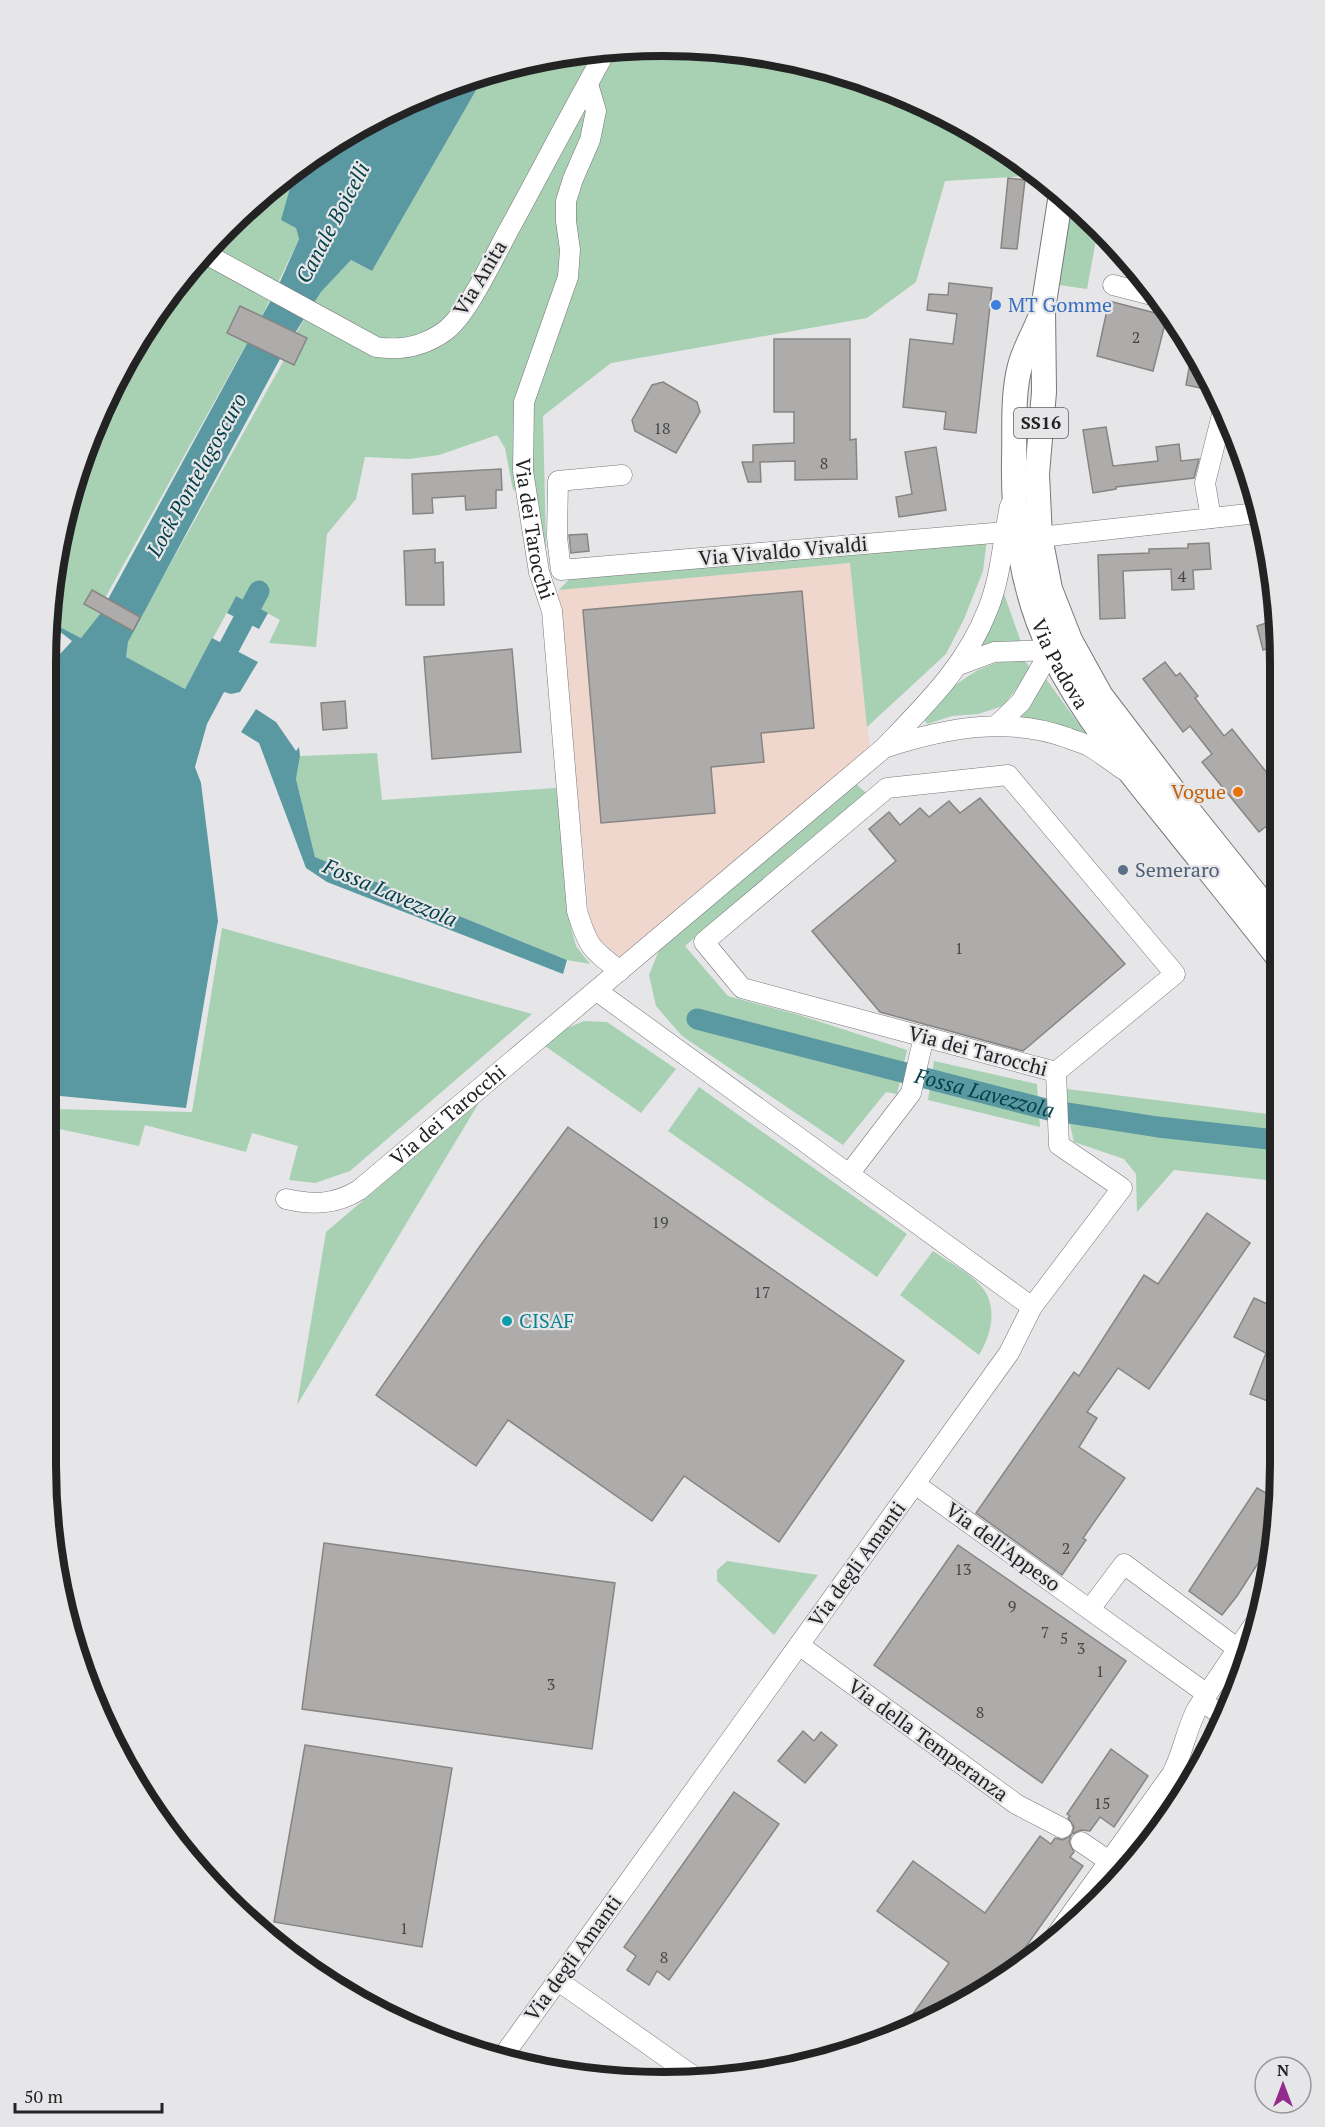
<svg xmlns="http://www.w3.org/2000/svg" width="1325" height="2127" font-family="'PT Serif',serif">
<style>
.industrial{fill:#efd7ce}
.green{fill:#a8d0b3}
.water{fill:#5a99a1}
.pier{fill:#e6e6e9}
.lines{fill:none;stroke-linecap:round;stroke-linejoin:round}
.canal{stroke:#5a99a1;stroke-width:21}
.building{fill:#aeacaa;stroke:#878583;stroke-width:1.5}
.minor-casing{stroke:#777779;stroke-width:21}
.major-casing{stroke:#777779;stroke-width:26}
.minor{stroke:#fff;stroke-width:20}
.major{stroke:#fff;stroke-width:24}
.shop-dot{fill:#3f7fe0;stroke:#e6e6e9;stroke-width:2}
.food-dot{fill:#e8710a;stroke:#e6e6e9;stroke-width:2}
.service-dot{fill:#5c6f8a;stroke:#e6e6e9;stroke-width:2}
.culture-dot{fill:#0f9aa8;stroke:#e6e6e9;stroke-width:2}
.labels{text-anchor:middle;stroke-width:4.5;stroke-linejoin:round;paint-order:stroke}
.number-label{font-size:16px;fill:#464546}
.shield{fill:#e6e6e9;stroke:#5e5e5f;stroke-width:1.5}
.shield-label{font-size:18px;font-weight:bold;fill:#232324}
.street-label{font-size:20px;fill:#232324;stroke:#e6e6e9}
.shop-label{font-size:20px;fill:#366cbe;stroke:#e6e6e9;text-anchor:start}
.food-label{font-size:20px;fill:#c56008;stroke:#e6e6e9;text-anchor:end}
.service-label{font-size:20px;fill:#4e5e75;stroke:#e6e6e9;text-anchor:start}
.culture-label{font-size:20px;fill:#0d838f;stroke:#e6e6e9;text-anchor:start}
.water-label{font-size:21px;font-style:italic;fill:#044249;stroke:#e6e6e9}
.rim{fill:none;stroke:#232324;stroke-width:8}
</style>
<rect width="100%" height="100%" fill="#e6e6e9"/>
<!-- industrial -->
<path class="industrial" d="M851,563L871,758L626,965L595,935L589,913L558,590Z"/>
<!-- green -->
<g class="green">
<path d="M703,46L823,66L936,109L1041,175L945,181L916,282L867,318L611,363L543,416L546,546L541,548L532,488L513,490L505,448L497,435L439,455L409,459L365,457L356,499L327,534L316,647L269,643L280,620L236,596L185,689L125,657L128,642L133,631L284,360L296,333L321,292L351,260L372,271L486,73L582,50Z"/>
<path d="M298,168L294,174L296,228L299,239L262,316L240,306L227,332L247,343L105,598L85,604L100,614L81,638L50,622V582L92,426L173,286L256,198Z"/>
<path d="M1072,204L1098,229L1087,289L1045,283Z"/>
<path d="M987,539L983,571L964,619L946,654L867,727L850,563L559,590L573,575Z"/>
<path d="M1002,588L1021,642H999L977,650Z"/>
<path d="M1022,658L1030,667L1020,684L1003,706L978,714L952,716L927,724L921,713C958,685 973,663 1022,658Z"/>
<path d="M1044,676L1088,737L1051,722L1020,718L1033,700Z"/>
<path d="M377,753L382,800L556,788L571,927L576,946L590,964L567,960L315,857L296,779L300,756Z"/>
<path d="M854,782L866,793L685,946L728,996L799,1015L907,1050L897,1094L886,1092L843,1145L682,1036L656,1006L649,975L662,943Z"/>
<path d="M222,928L532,1014L350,1171L315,1183L289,1180L298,1146L252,1133L246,1152L145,1125L139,1146L50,1127V1109L192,1112Z"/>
<path d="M584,1021L607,1022L676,1069L641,1113L545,1046L563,1030Z"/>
<path d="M934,1061L1037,1084L1040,1127L928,1100Z"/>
<path d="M699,1087L907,1234L877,1277L668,1131Z"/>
<path d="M1067,1089L1277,1115L1276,1181L1174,1170L1137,1212L1136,1174L1124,1159L1074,1142L1069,1120Z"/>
<path d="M480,1101L297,1405L326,1232Z"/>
<path d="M933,1251C947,1261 967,1271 979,1284C999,1304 992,1334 979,1355L900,1295Z"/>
<path d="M727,1561L818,1575L774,1635L717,1581V1570Z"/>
</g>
<!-- water -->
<g class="water">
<path d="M486,73L372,271L351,260L321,292L288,344L128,642L126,657L185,689L212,638L258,662L240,692L231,694L224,692L207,724L195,767L201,783L218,921L186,1108L50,1095V622L81,638L100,614L256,327L276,291L299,239L296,228L281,220L294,174L298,168L354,128L464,78Z"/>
<path d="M236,596L268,613L259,629L227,613Z"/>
<path d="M256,709L276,722L296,751L299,747L300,756L296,779L315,857L567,960L563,974L327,882L306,868L259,743L241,732Z"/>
</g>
<!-- pier -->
<path class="pier" d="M50,624L72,641L50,665Z"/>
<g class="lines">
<!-- canal -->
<g class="canal">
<path d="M217,670L259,591"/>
<path id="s1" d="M697,1019L1049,1110L1158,1127L1276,1140"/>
</g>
</g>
<!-- building -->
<g class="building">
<path d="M1008,178L1025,180L1017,249L1001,248Z"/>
<path d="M949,283L992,288L976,433L944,429L946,412L903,407L910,339L953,344L957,314L927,310L929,294L948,295Z"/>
<path d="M1109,301L1167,316L1153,371L1097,356Z"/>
<path d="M240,306L307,338L294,365L227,333Z"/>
<path d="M774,339H850V440L856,439L857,479L795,480V461L760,462L761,482H748L742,462H753V445L794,443V412H774Z"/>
<path d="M1193,347L1197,354L1214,391L1186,385Z"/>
<path d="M663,382L697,402L700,412L676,453L635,431L632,420L652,385Z"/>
<path d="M1106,427L1113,466L1158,461L1156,447L1179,444L1181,461L1199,459L1194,478L1116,487V489L1093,493L1083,430Z"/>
<path d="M936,447L946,510L899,517L896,497L912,494L905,452Z"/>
<path d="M501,469L502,490H496V508L466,510L465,496L432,498L433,513L413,514L412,474Z"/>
<path d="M587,534L589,551L571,553L569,535Z"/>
<path d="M1209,543L1211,569L1193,570L1194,589L1172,590L1171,569L1123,571L1125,618L1100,619L1098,555L1149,553V549L1188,548V544Z"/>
<path d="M435,549V563L443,562L444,605H406L404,551Z"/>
<path d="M92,590L140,617L133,631L84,604Z"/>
<path d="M802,591L814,728L761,733L764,762L711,767L715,813L601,823L583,610Z"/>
<path d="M1278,619L1279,645L1263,650L1257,626Z"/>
<path d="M512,649L521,752L432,759L424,657Z"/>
<path d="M1165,662L1176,676L1180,673L1198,696L1195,698L1224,736L1232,729L1267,773L1278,770V817L1259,832L1202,762L1212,754L1190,726L1183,732L1143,679Z"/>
<path d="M345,701L347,728L323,730L321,703Z"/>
<path d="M980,798L1125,964L1023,1051L880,1012L812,931L896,861L869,829L889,812L900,825L920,808L929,817L949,801L960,813Z"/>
<path d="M568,1127L904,1361L779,1542L684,1476L652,1521L508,1420L476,1466L376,1395L480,1246Z"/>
<path d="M1207,1213L1250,1243L1149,1389L1118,1368L1087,1412L1097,1418L1079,1447L1125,1478L1083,1538L1086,1540L1062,1575L976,1513L1074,1372L1079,1376L1144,1275L1158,1284Z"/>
<path d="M1254,1298L1276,1308L1275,1404L1250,1394L1266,1353L1234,1337Z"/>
<path d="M1257,1488L1275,1498V1537L1237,1596L1222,1615L1189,1591Z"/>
<path d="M324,1543L615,1583L592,1749L302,1709Z"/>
<path d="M958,1545L1126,1661L1042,1783L874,1665Z"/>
<path d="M803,1731L814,1741L821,1732L837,1745L805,1783L778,1761Z"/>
<path d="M305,1745L452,1768L422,1947L274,1922Z"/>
<path d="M1111,1749L1148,1776L1114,1827L1100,1817L1090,1831L1081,1830L1072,1834L1074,1827L1068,1818L1070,1816L1067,1814Z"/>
<path d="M734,1792L779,1824L669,1980L657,1971L649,1985L627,1970L636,1956L624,1947Z"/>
<path d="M1071,1835L1069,1842L1074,1852L1070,1857L1083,1866L1003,1979L935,2018L901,2031L949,1963L877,1911L913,1861L985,1913L1040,1836L1051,1844L1055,1838L1063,1840Z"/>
</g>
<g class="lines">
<defs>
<g id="minor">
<path id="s2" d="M588,84L596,111L590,140L573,179L566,201V221L570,250L568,277L524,402L523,471L539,572L552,611L577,911C588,947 591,949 620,971"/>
<path d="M204,253L376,347C401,351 423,347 445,331C467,315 492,261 506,235C540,173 572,111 607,49"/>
<path d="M1113,285L1156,296"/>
<path d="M622,475L558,481L557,537L561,570L1005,532"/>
<path d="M1211,518L1205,483L1223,411"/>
<path d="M1040,537L1257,513"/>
<path d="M959,665L994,652L1051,650L1021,702L997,725"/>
<path d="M887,747C946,728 1008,716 1068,738C1075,741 1083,743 1089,746C1101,753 1112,762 1124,770"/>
<path d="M1008,775L1175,974L1056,1072L742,988L704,942L887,788Z"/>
<path d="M597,991L1032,1307"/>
<path d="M849,1174L911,1093L924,1036"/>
<path id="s3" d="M286,1199C312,1205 335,1205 359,1190L884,748C926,704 966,666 988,609C1001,577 1003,539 1010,506"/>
<path d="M915,1484L1207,1694"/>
<path d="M1090,1609L1124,1564L1238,1649"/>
<path d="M799,1645L1016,1804L1062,1828"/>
<path d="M1202,1701L1224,1717"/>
<path d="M1081,1842L1109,1861"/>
<path d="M1049,1945L1172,1774C1183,1753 1186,1730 1197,1709L1253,1626"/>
<path d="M557,1980L696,2078"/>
<path d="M501,2059L1009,1353L1032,1307L1122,1188L1059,1145L1056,1072"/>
</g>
<g id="major">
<path d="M1061,194L1043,309L1044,392L1037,474L1040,537L1050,589L1070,640L1101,696L1185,806L1277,921"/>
<path id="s4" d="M1039,320C1033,335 1024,350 1020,366C1012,396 1015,430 1014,461C1013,525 1022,592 1051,651C1082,713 1126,768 1170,822C1206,867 1242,911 1277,956"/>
</g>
</defs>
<!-- minor casing -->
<use href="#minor" class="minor-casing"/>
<!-- major casing -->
<use href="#major" class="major-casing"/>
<!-- minor -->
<use href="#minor" class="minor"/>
<!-- major -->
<use href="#major" class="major"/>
</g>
<!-- markers -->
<circle class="shop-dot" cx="996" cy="305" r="6"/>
<circle class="food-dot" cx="1238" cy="792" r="6"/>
<circle class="service-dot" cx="1123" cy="870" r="6"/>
<circle class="culture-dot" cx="507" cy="1321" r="6"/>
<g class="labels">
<!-- number labels -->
<g class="number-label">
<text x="1136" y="343">2</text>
<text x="662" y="434">18</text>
<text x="824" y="469">8</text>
<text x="1182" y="582">4</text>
<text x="959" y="954">1</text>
<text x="660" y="1228">19</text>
<text x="762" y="1298">17</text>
<text x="1066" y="1554">2</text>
<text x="963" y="1575">13</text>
<text x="1012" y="1612">9</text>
<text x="1045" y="1638">7</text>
<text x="1064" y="1644">5</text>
<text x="1081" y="1654">3</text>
<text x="1100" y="1677">1</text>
<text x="551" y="1690">3</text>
<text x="980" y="1718">8</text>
<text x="1102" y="1809">15</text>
<text x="404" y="1934">1</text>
<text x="664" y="1963">8</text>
</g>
<!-- shield labels -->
<rect class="shield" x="1014" y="408" width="54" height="30" rx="4.5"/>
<g class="shield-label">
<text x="1041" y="429">SS16</text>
</g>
<!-- street labels -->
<g class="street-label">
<text transform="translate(480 278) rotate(-59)" y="7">Via Anita</text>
<text dy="7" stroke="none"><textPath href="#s2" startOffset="460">Via dei Tarocchi</textPath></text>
<text transform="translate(783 551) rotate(-5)" y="7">Via Vivaldo Vivaldi</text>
<text dy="7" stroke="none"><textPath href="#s4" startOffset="356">Via Padova</textPath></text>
<text transform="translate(978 1051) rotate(15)" y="7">Via dei Tarocchi</text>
<text dy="7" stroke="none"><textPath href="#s3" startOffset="192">Via dei Tarocchi</textPath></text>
<text transform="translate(1003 1547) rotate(36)" y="7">Via dell'Appeso</text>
<text transform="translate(857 1564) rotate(-54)" y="7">Via degli Amanti</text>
<text transform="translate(928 1740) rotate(36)" y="7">Via della Temperanza</text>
<text transform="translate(573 1958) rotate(-54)" y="7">Via degli Amanti</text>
</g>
<!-- shop labels -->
<g class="shop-label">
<text x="1008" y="312">MT Gomme</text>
</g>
<!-- food labels -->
<g class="food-label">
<text x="1226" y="799">Vogue</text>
</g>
<!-- service labels -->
<g class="service-label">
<text x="1135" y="877">Semeraro</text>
</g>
<!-- culture labels -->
<g class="culture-label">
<text x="519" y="1328">CISAF</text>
</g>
<!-- water labels -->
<g class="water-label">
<text transform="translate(333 223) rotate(-62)" y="7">Canale Boicelli</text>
<text transform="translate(197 475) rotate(-61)" y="7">Lock Pontelagoscuro</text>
<text transform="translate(390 893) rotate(23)" y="7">Fossa Lavezzola</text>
<text dy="7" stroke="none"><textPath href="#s1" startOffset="297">Fossa Lavezzola</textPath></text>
</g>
</g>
<!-- crop -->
<path d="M0 0H1325V2127H0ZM663 56H663A607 607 0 0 1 1270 663V1465A607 607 0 0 1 663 2072H663A607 607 0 0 1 56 1465V663A607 607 0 0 1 663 56Z" fill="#e6e6e9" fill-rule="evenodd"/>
<path class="rim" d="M663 56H663A607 607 0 0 1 1270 663V1465A607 607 0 0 1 663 2072H663A607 607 0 0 1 56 1465V663A607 607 0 0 1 663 56Z"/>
<!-- north arrow -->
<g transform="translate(1283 2085)"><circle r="28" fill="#e6e6e9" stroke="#98989a" stroke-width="1.5"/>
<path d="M0-4.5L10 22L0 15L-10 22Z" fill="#932b8f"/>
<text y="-9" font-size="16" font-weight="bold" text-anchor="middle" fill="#232324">N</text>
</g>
<!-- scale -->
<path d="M15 2103v9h147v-9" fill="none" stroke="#232324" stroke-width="3"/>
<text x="24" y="2103" font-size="18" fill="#232324" stroke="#e6e6e9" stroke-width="4.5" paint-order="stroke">50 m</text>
</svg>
